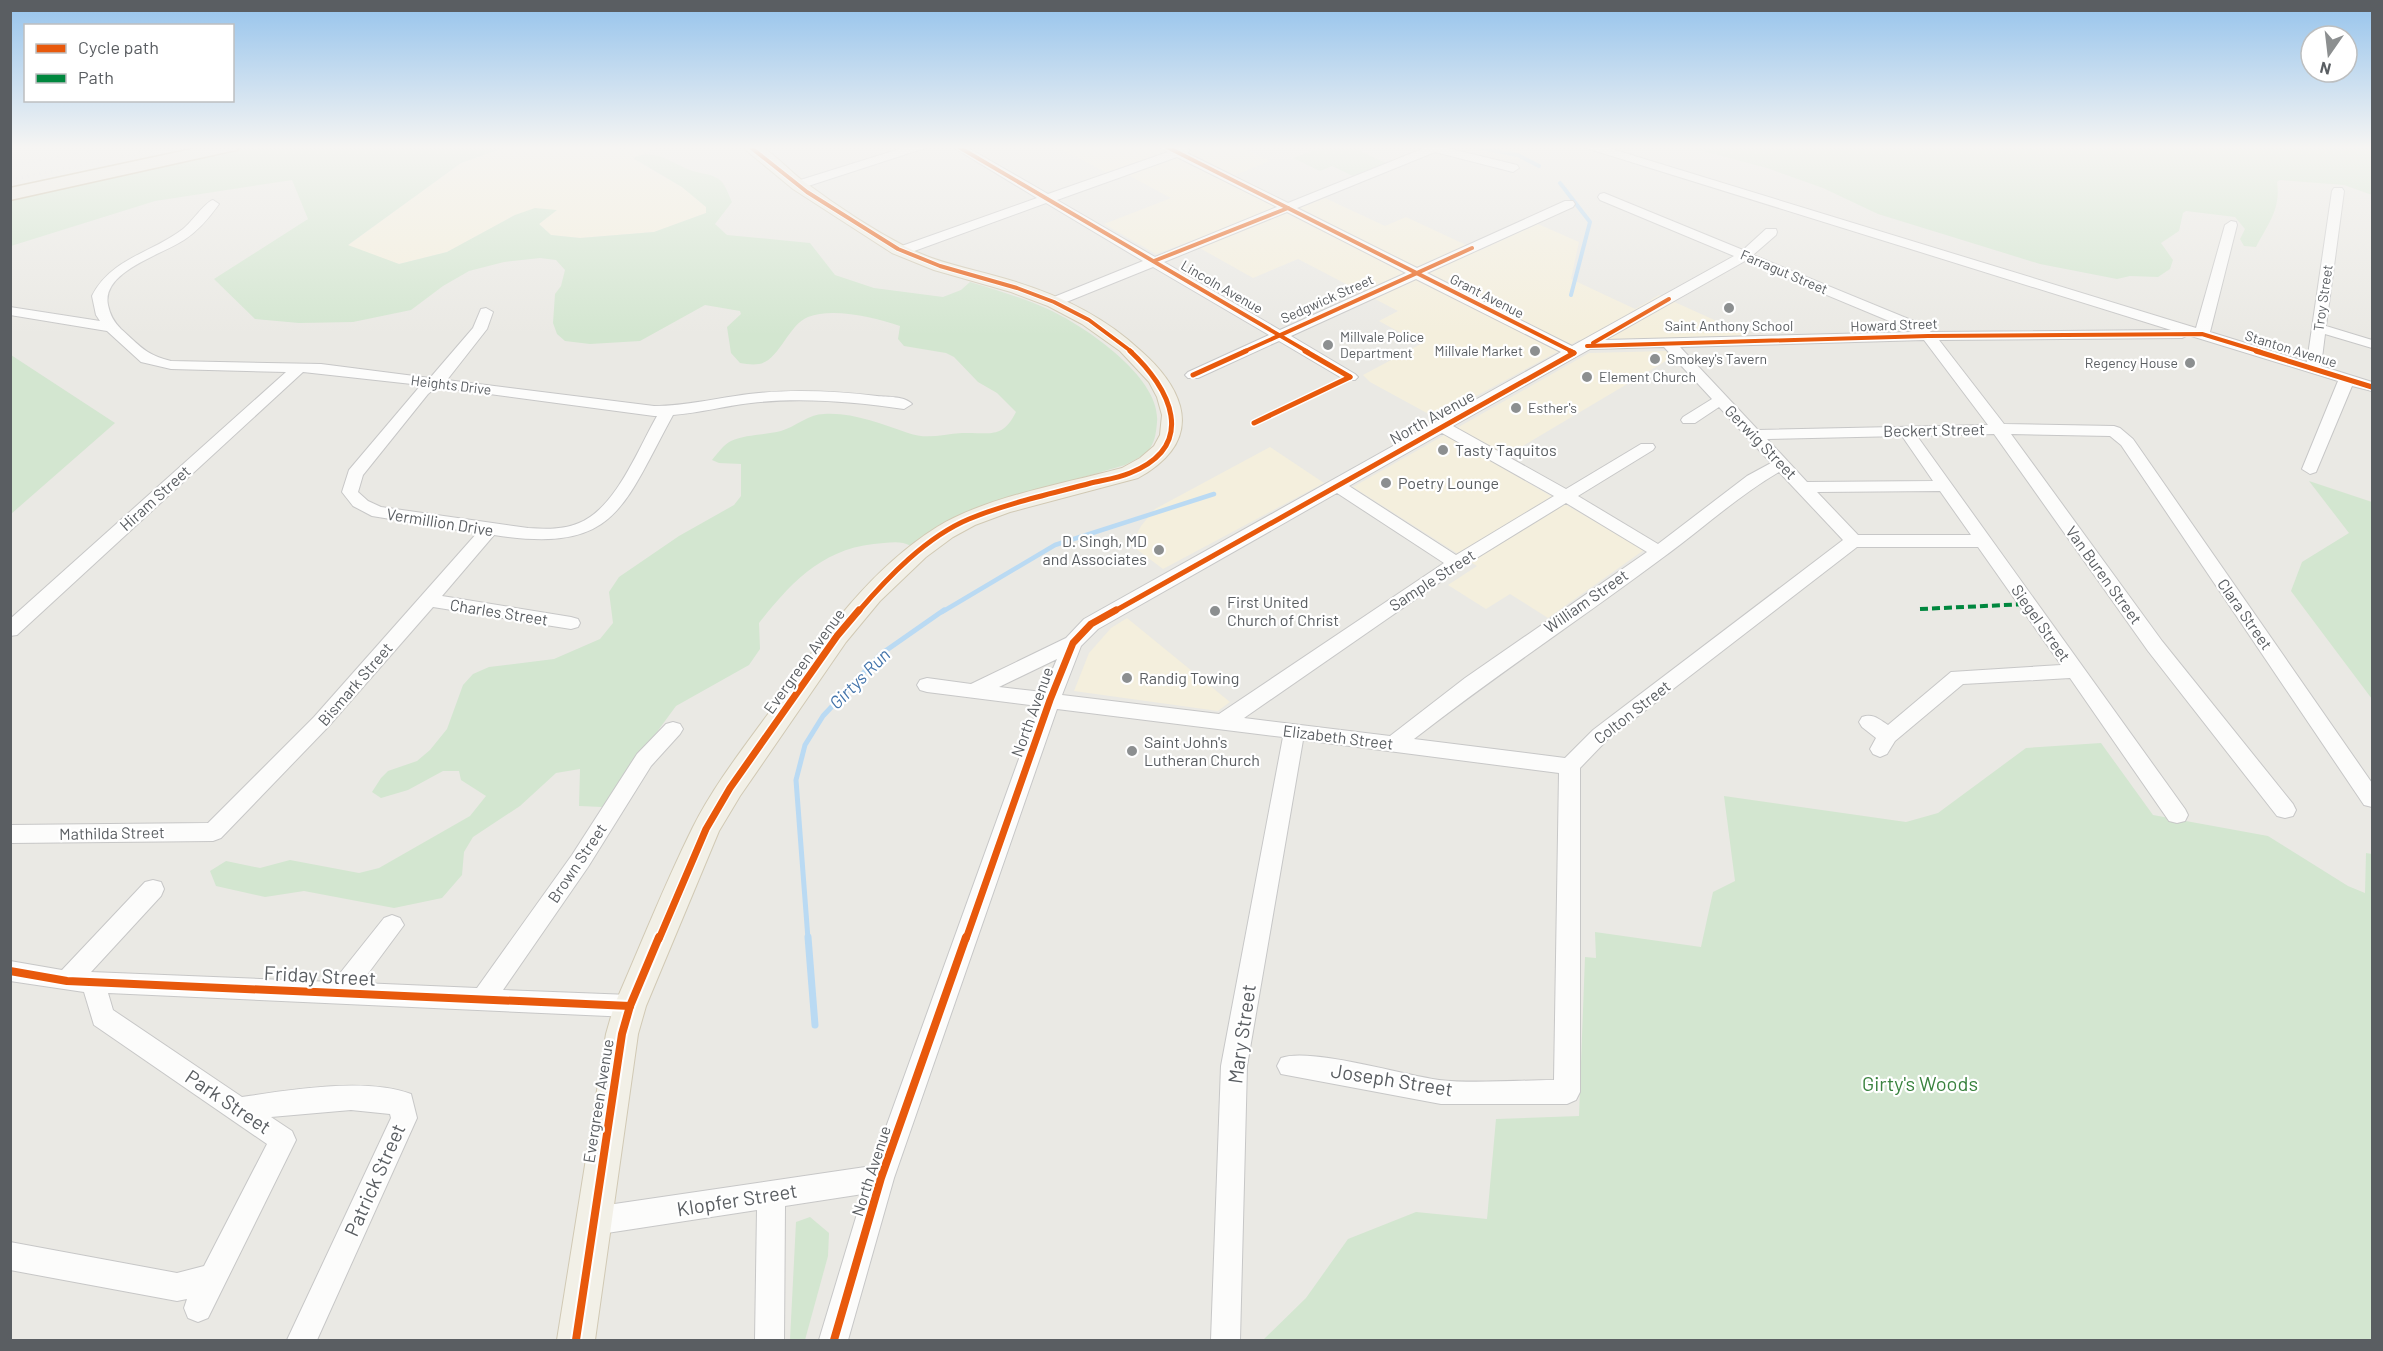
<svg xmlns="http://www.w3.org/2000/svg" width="2383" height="1351" font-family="Barlow,sans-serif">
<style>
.commercial{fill:#f4efdd}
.green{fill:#d3e6d0}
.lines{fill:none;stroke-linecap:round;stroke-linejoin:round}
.stream-far3{stroke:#badaf3;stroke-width:4}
.stream-far2{stroke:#badaf3;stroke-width:4.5}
.stream-far1{stroke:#badaf3;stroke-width:5}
.stream{stroke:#badaf3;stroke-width:7}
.minor-casing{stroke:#c7c7c7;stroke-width:2}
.major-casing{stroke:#d1c9b4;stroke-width:2}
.highway-casing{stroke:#c0b394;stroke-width:3}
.minor{fill:#fcfcfb;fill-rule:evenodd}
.major{fill:#f2f0e7;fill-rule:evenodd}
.highway{fill:#edebe1;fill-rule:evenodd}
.rail{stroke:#e2e1e1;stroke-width:3;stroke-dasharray:1 5;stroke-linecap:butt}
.quiet{stroke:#00873e;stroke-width:4;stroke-dasharray:8 4;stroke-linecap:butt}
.cycleway-far3-casing{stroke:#fff;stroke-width:6}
.cycleway-far2-casing{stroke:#fff;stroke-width:8}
.cycleway-far1-casing{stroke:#fff;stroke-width:10}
.cycleway-casing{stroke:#fff;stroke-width:12}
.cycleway-far3{stroke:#e8590c;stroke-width:4}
.cycleway-far2{stroke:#e8590c;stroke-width:5}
.cycleway-far1{stroke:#e8590c;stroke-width:7}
.cycleway{stroke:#e8590c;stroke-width:8}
.poi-dot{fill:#8c8f90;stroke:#fff;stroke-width:2}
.labels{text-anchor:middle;stroke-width:4.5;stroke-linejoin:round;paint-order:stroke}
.far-street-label{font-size:14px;fill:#5a5e62;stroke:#fff}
.far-poi-label{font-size:14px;fill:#5a5e62;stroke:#fff;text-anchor:start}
.street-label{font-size:16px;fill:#5a5e62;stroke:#fff}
.poi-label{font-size:16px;fill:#5a5e62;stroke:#fff;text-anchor:start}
.water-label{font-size:18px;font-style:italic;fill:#4374ab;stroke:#fff}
.near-street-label{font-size:20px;fill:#5a5e62;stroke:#fff}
.near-park-label{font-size:20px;fill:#39823e;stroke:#fff}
</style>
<rect width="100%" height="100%" fill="#eae9e4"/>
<!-- commercial -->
<g class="commercial">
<path d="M509,146H614L622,151L633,146H660L633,159L682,187L706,207V213L654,232L580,238L551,235L539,224L556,210L515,215L447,252L399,264L347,246L461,163Z"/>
<path d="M1055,146H1238L1270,161L1235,175L1300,208L1325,198L1385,226L1406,217L1479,251L1538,224L1579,242L1571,279L1635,309L1659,295L1752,337L1579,340L1436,418L1370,382L1363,375L1421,344L1379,321L1398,311L1298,259L1253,278L1189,242L1156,254L1104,224L1171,198L1128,175L1117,178Z"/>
<path d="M1666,351L1671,358L1494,463L1644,550L1548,618L1510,594L1486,609L1448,585L1477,566L1353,487L1589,353Z"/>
<path d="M1270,447L1324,483L1163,569L1131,545L1141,526L1155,509Z"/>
<path d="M1127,618L1230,702L1218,711L1074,691L1089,653L1111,628Z"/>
</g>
<!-- green -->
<g class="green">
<path d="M251,146H509L461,163L348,245L399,264L447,252L515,215L535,208L557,210L539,224L551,235L580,238L654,232L706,213V207L682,187L633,158C654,147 671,163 690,170C699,174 713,173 721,181C726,186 729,196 732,202L715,224L727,235L810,243L835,275L874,288L943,297L961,290L970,282C997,290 1026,299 1052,311C1087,328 1161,378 1157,422C1155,449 1149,453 1125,465L970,510L911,546C902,541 894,542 884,543C825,546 793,580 759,623L760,649L749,665L676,706L602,807L579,806L580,769L556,773L520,806L473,837L464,852L462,875L442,898L394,908L304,891L265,897L216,886L210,871L226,861L260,868L290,860L359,873L379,868L470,816L486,796L461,780L459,771H443L408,790L381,798L372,792L381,778L388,771L417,761L430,750L447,729L463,685L473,674L489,667L554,659L600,639L613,623L609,592L619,577L679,536L734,505L741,496V464L719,463L712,460C717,454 724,444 731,441C746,434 766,435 781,431C795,427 809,414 824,414C852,412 882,424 908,433C927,440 943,434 962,433C989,432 1002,440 1016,412L997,393L978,382L954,357L946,353L904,346L898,339L900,326C876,318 833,307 808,317C788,325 779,361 759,364C753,365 746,364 740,363L731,353L727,327L741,314L740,311L705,305L640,341L590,344L565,341L557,334L553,323L555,294L561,286L565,270L556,260L540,258L504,262L469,271L443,286L411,310L353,322L299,323L255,319L214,279L308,219L292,180L155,201L11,246L10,200Z"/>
<path d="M1325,146H1349L1386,163L1353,176L1332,166L1320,171L1293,158Z"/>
<path d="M1684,146H2372V195L2344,185L2280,180L2277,182C2281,209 2268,224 2256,247L2244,246L2240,239L2245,229L2235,217L2186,211L2183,213L2179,231L2161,243L2173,260L2170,269L2158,277L2130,276L2117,279L2040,264L1878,214L1823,188L1767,168Z"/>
<path d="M11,355L115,423L11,514L10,513Z"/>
<path d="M2309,481L2372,502V699L2291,591L2302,562L2349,533Z"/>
<path d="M2101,743L2153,815L2268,836L2348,886L2365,893L2366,853L2372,854V1340H1263L1306,1298L1348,1239L1416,1212L1487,1219L1496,1119L1579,1116L1585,957L1596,958L1595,932L1701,947L1713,892L1735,881L1724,796L1906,822L1938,813L2026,748Z"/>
<path d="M810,1217L829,1233L828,1256L805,1340H790L796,1222Z"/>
</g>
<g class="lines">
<!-- stream-far3 -->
<g class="stream-far3">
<path d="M1471,146L1518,155L1539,166"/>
<path d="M1560,183L1590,222L1571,295"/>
</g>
<!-- stream-far2 -->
<path class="stream-far2" d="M942,612L1055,545L1214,494"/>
<!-- stream-far1 -->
<path class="stream-far1" d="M808,939L796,780L805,745L823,716L881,654L944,610"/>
<!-- stream -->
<path class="stream" d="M808,937L815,1025"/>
<defs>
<g id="minor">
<path d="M909,146H927L925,148L802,188L798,189L792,185L794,182Z"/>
<path d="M951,146H965L1048,194L1168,152L1159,146H1184L1190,150L1187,153L1288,203L1422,149L1418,146H1439L1517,165L1519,168L1513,172L1435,152L1297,208L1417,268L1565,201H1573L1575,204L1573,207L1427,273L1572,346L1734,256L1600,200L1598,197L1600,194L1604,193L1743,250L1766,229H1776L1777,232L1776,235L1753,255L1916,322L1931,332L2171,330L1586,148L1584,146H1602L2196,328L2225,225L2231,221L2236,222L2237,225L2210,332L2307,362L2332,191L2334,188H2342L2344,191L2326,326L2372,340V348L2325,334L2321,366L2372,382V391L2352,386L2316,472L2310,474L2302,469L2338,381L2188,335L2182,338L1939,340L2004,424L2114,426L2120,428L2133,439L2372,783V807L2364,805L2121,445L2110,436L2011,434L2162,641L2293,804L2296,810L2293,816L2285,818L2277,816L2148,651L1994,434L1917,436L2185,809L2188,815L2185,821L2177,823L2169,821L2070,678L1963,684L1895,741L1887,754L1880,757L1873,754L1870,749L1876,738L1862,727L1859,722L1862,717C1873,713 1879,719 1888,725L1951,672L2061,665L1978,547H1857L1607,740L1580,768V1092L1576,1100L1567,1104H1441L1281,1074L1277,1066L1281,1058C1310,1047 1403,1075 1439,1080C1473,1084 1519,1080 1554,1080L1559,773L1303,740L1247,1066L1240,1340H1211L1221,1066L1283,737L1057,709L894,1178L848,1340H819L863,1194L785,1206L784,1340H755L757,1210L594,1235L584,1231L580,1221L584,1211L594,1207L872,1166L1038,706L927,692L920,690L917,685L920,680L927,678L971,684L1066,638L1084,619L1561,352L1416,279L1291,336L1355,374L1358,377L1355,380H1345L1279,341L1198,378H1188L1185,375L1188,372L1269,335L1153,267L1059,305H1049L1047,302L1049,299L1143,261L1046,203L906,254H896L894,251L896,248L1037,198ZM1177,157L1277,207L1155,257L1057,200ZM1287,212L1406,273L1280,330L1164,262ZM1745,261L1906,328L1912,332L1605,340ZM1924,340L1988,425L1758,430L1680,347ZM1664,347L1712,399L1683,417L1681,420L1683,423H1695L1719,407L1771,463L1747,476L1658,544L1578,496L1653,450L1655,447L1653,444H1641L1566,489L1453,426L1590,349ZM1442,433L1554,496L1456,555L1349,486ZM1902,436L1933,481L1807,482L1767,439ZM1779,472L1843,540L1593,730L1565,758L1414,739C1496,675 1582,618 1665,556C1703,528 1738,496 1779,472ZM1940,491L1971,535H1858L1817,492ZM1337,493L1444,563L1219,714L1062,695L1081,646L1098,629ZM1566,503L1647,552L1465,678L1390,736L1244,718L1462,567ZM1057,659L1043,692L999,687Z"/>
<path d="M213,200L219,204C209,218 198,231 184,240C161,255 101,272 108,305C110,315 114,322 121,329C140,346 146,355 171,361L321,364L430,378L473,328L481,309L486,308L493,312L487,329L447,380L654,406C686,406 717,398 749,394C791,389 835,391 877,396C887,397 905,396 912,404L904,409C854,402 802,397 751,403C725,406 699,413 673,415C622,508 616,554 494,535L442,596L571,617L578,619L580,623L578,627L571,629L433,607L328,727L221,838L213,841L10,843V825L208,823L314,717L477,533L372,516L353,506L342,492L349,470L421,385L303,372L17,635L10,636V619L286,372L171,369L141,362L107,331L10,315V307L100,321L96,315L92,296C111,258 152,253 183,229C192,222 205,202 213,200ZM437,387L654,416H657C638,449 616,508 579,523C563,530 545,529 528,528L381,507L368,501L358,492L363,475L428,394Z"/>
<path d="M673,722L680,724L683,729L680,734L651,766L588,867L503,990L630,995L639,998L642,1006L639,1014L630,1017L108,993L113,1010L242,1097C289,1090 366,1077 411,1094L417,1118L317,1340H287L391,1118L390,1114L351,1110L271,1117L292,1131L296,1140L208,1318L198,1322L188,1318L184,1308L187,1299L177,1301L10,1270V1242L177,1273L204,1266L267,1144L94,1025L84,992L10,981V961L62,970L145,882L153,880L161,882L164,889L161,896L91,972L333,982L384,918L392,915L400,918L404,925L361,983L477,988L572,855L637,754L666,724Z"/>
</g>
<path id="major" d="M741,146C746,146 755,145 759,146C774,152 792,174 806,183C837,206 872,229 906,247C937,263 972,269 1006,279C1055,293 1103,315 1141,351C1158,366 1174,384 1180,406C1189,440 1165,463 1138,478L1010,512L975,525L953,537L926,557L880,601L846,642L740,796L719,831L646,1006L638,1034L595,1340H557L606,1034L614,1006C640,947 664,885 693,827C713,787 741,751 768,714C816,646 865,572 937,527C985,497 1067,483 1122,468L1140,458L1154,446L1160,435L1162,415L1157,397L1149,382L1120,351L1082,324L1048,306L1011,292L934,270L892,253L793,189Z"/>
<path id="highway" d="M206,146H240L237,150L231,151L10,200V188Z"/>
</defs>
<!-- minor casing -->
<use href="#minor" class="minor-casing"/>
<!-- major casing -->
<use href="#major" class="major-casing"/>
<!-- highway casing -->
<use href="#highway" class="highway-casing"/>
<!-- minor -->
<use href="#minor" class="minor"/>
<!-- major -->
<use href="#major" class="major"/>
<!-- highway -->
<use href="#highway" class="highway"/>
<!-- rail -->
<g class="rail">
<path d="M10,166L112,146"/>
<path d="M10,180L173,146"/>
</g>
<!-- quiet -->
<path class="quiet" d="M1920,609L2028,604"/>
<defs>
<g id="cycleway-far3">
<path d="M749,146L807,192L898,249L940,266L1017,288L1054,302L1089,320L1132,352"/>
<path d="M957,146L1308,352"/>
<path d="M1165,146L1573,352"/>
<path d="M1154,261L1288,208"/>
<path d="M1593,343L1669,299"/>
<path d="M1587,346L1928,336L2202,334L2261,352"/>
<path d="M1243,352L1472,248"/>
</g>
<g id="cycleway-far2">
<path d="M1305,351L1350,377"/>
<path d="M1570,351L1574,353"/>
<path d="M2256,351L2372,387"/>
<path d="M1193,375L1246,351"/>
<path d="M1254,423L1350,377"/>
<path d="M858,612C888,577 926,537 969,519C1008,503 1050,494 1091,483C1104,480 1118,478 1130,473C1199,445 1170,388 1130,351"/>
<path d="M1113,612L1574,353"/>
</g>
<g id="cycleway-far1">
<path d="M659,939L706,829L730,788L837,636L859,610"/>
<path d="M966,939L1050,700L1073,643L1091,624L1116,610"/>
</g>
<g id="cycleway">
<path d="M10,971L67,981L630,1006"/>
<path d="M576,1340L622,1034L630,1006L659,937"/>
<path d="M834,1340L881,1178L966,937"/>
</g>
</defs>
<!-- cycleway-far3 casing -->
<use href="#cycleway-far3" class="cycleway-far3-casing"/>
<!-- cycleway-far2 casing -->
<use href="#cycleway-far2" class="cycleway-far2-casing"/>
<!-- cycleway-far1 casing -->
<use href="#cycleway-far1" class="cycleway-far1-casing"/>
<!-- cycleway casing -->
<use href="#cycleway" class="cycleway-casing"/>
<!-- cycleway-far3 -->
<use href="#cycleway-far3" class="cycleway-far3"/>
<!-- cycleway-far2 -->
<use href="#cycleway-far2" class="cycleway-far2"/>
<!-- cycleway-far1 -->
<use href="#cycleway-far1" class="cycleway-far1"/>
<!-- cycleway -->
<use href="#cycleway" class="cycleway"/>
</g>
<!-- sky -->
<linearGradient id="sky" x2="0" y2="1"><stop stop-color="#95c3ec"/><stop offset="0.44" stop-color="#f6f5f3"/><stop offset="1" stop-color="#f6f5f3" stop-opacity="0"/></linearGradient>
<rect width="2383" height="335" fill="url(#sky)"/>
<!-- markers -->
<g class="poi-dot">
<circle cx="1729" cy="308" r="6"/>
<circle cx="1328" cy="345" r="6"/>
<circle cx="1535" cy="351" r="6"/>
<circle cx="1655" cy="359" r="6"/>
<circle cx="2190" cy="363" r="6"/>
<circle cx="1587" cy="377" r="6"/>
<circle cx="1516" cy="408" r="6"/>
<circle cx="1443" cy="450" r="6"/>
<circle cx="1386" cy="483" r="6"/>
<circle cx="1159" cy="550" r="6"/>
<circle cx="1215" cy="611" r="6"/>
<circle cx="1127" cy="678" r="6"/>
<circle cx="1132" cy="751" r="6"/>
</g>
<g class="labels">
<!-- far-street labels -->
<g class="far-street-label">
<text transform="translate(1784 272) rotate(23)" y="5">Farragut Street</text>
<text transform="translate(1222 287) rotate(30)" y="5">Lincoln Avenue</text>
<text transform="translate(1487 296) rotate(27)" y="5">Grant Avenue</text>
<text transform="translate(2323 298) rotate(-82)" y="5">Troy Street</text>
<text transform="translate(1327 299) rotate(-24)" y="5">Sedgwick Street</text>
<text transform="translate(1894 325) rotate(-2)" y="5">Howard Street</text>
<text transform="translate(2291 349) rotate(17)" y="5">Stanton Avenue</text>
<text transform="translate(451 385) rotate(7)" y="5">Heights Drive</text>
</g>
<!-- far-poi labels -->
<g class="far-poi-label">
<text x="1729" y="331" text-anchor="middle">Saint Anthony School</text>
<text x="1340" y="342">Millvale Police<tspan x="1340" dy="16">Department</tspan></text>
<text x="1523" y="356" text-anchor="end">Millvale Market</text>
<text x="1667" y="364">Smokey's Tavern</text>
<text x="2178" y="368" text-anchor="end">Regency House</text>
<text x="1599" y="382">Element Church</text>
<text x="1528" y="413">Esther's</text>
</g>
<!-- street labels -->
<g class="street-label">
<text transform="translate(1432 417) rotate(-29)" y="6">North Avenue</text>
<text transform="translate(1934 430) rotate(-1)" y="6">Beckert Street</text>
<text transform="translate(1761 442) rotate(46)" y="6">Gerwig Street</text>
<text transform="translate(155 498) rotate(-42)" y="6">Hiram Street</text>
<text transform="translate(440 522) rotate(9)" y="6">Vermillion Drive</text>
<text transform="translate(2104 575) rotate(54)" y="6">Van Buren Street</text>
<text transform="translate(1432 580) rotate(-33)" y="6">Sample Street</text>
<text transform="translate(1586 601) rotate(-35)" y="6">William Street</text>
<text transform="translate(499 612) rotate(9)" y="6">Charles Street</text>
<text transform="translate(2245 614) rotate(55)" y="6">Clara Street</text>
<text transform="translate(2041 623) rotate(55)" y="6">Siegel Street</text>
<text transform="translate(804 661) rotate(-54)" y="6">Evergreen Avenue</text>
<text transform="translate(355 684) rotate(-49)" y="6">Bismark Street</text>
<text transform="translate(1032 712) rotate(-70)" y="6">North Avenue</text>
<text transform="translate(1632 712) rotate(-38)" y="6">Colton Street</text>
<text transform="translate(1338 737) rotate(7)" y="6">Elizabeth Street</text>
<text transform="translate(112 833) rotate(-1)" y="6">Mathilda Street</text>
<text transform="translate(577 863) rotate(-56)" y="6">Brown Street</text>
<text transform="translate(598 1101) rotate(-81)" y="6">Evergreen Avenue</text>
<text transform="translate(871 1171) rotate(-72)" y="6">North Avenue</text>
</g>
<!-- poi labels -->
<g class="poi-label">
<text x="1455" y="456">Tasty Taquitos</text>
<text x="1398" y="489">Poetry Lounge</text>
<text x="1147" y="547" text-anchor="end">D. Singh, MD<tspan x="1147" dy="18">and Associates</tspan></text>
<text x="1227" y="608">First United<tspan x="1227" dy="18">Church of Christ</tspan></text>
<text x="1139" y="684">Randig Towing</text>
<text x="1144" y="748">Saint John's<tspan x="1144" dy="18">Lutheran Church</tspan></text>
</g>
<!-- water labels -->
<g class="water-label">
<text transform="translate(860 679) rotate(-45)" y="6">Girtys Run</text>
</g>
<!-- near-street labels -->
<g class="near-street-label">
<text transform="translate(320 976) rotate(3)" y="7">Friday Street</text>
<text transform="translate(1242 1034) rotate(-82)" y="7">Mary Street</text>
<text transform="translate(1392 1080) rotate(9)" y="7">Joseph Street</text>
<text transform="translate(228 1102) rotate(34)" y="7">Park Street</text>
<text transform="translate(375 1180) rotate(-66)" y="7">Patrick Street</text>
<text transform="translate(737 1200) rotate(-9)" y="7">Klopfer Street</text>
</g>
<!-- near-park labels -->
<g class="near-park-label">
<text x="1920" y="1091">Girty's Woods</text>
</g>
</g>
<!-- border -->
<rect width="2383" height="1351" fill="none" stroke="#5a5e62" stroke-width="24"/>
<!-- legend -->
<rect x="24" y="24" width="210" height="78" fill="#ffffff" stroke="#bdbfc0" stroke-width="1.5"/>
<rect x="36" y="44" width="30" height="9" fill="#e8590c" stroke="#bdbfc0" stroke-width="1.5"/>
<text x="78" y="54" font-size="18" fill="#5a5e62">Cycle path</text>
<rect x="36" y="74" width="30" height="9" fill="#00873e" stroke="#bdbfc0" stroke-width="1.5"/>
<text x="78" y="84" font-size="18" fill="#5a5e62">Path</text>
<!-- north arrow -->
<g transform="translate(2329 54) rotate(194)"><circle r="28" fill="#ffffff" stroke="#bdbfc0" stroke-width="1.5"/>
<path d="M0-4.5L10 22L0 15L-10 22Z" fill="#8c8f90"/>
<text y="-9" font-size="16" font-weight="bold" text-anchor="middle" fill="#5a5e62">N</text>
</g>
</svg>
